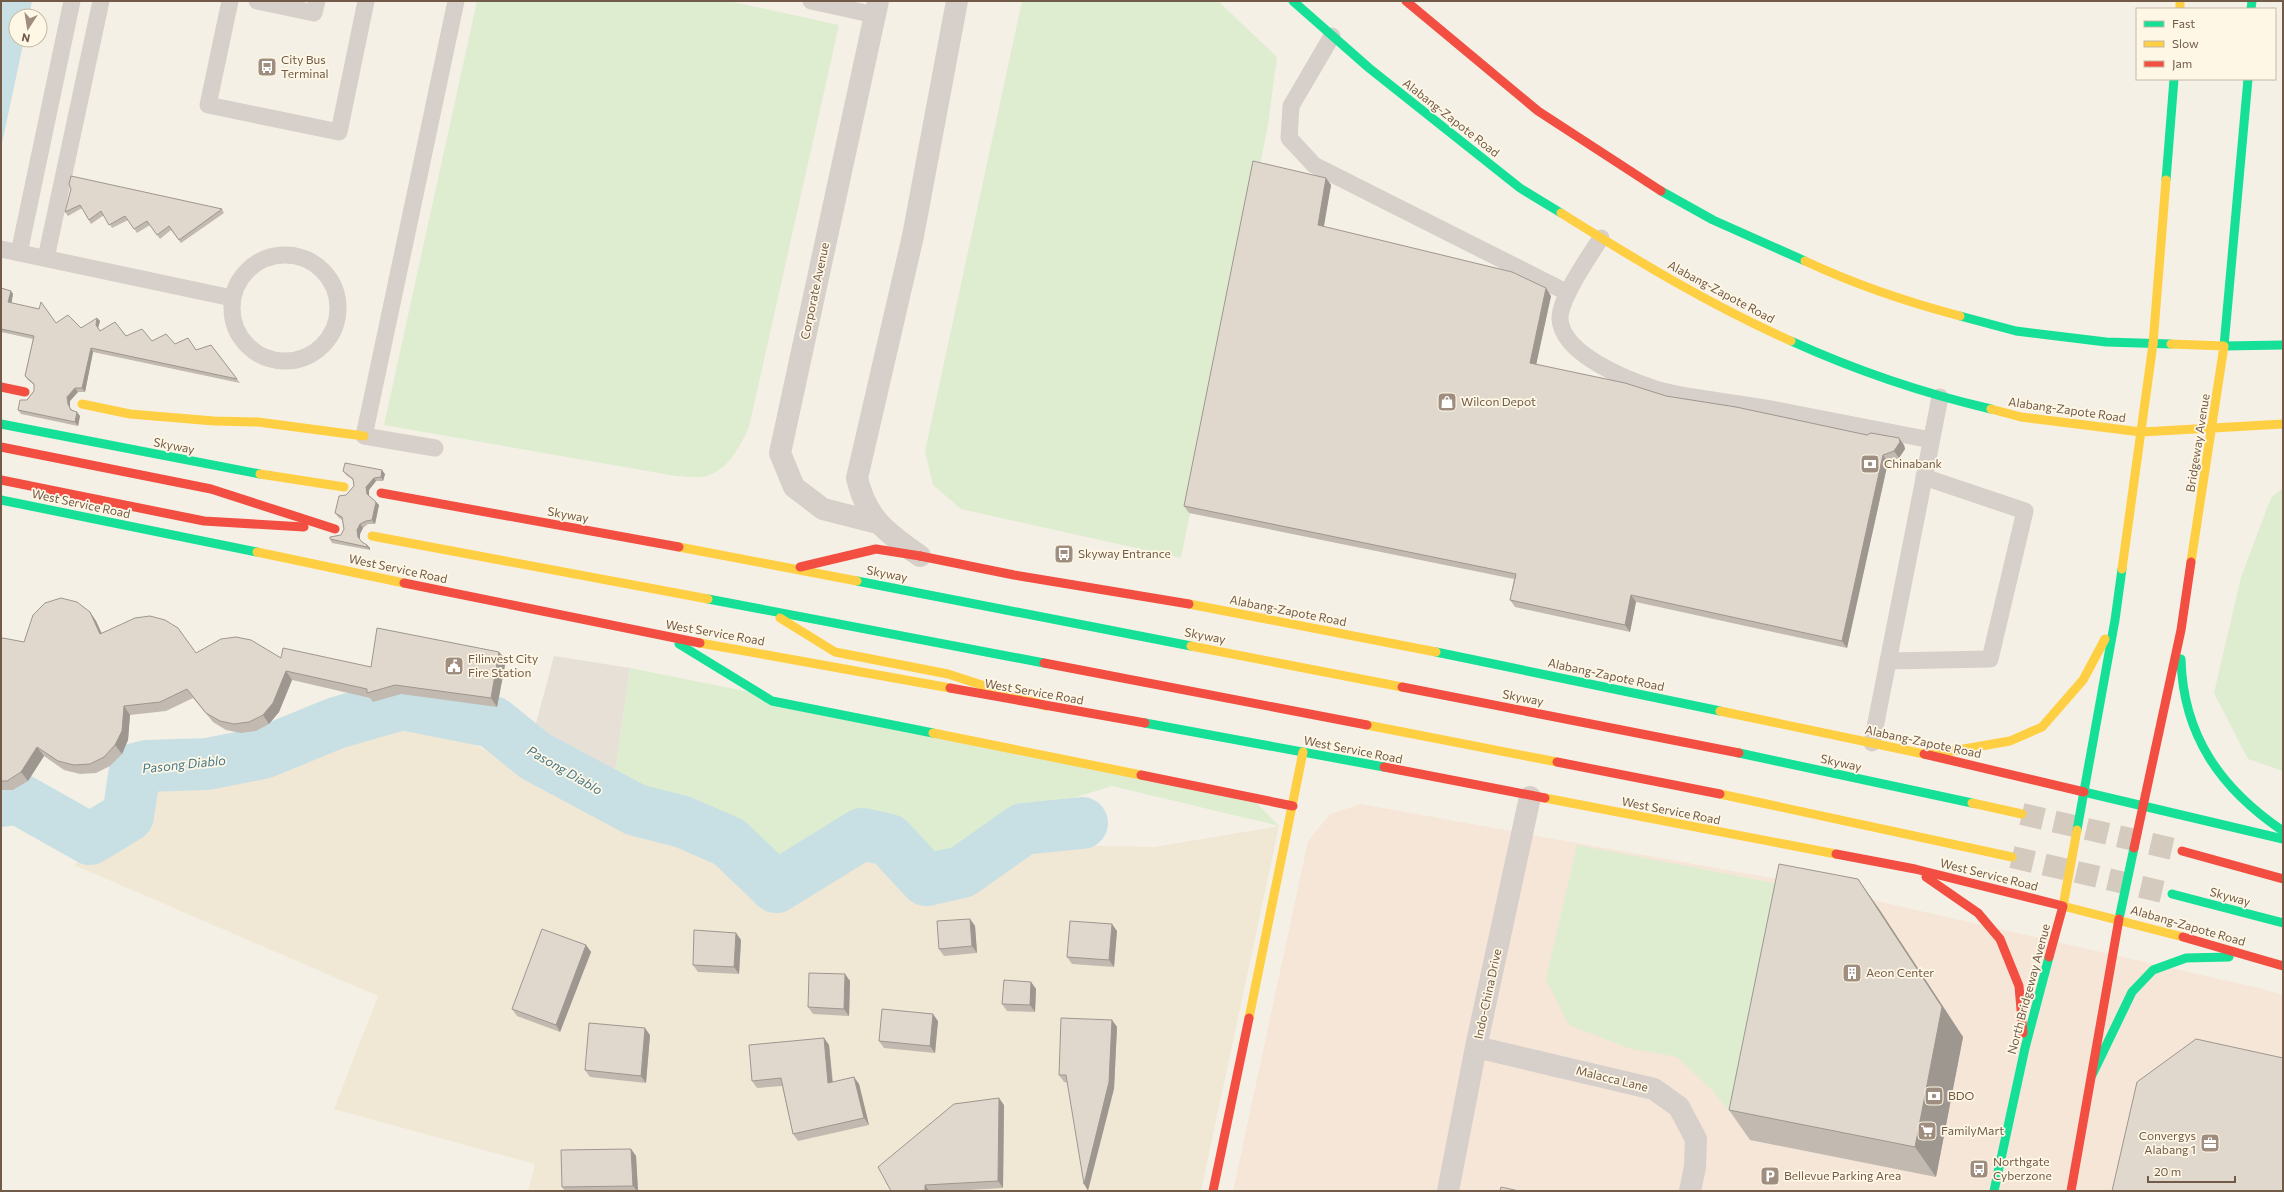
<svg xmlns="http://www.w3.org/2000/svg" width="2284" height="1192" font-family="Commissioner,sans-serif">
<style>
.residential{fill:#f1e7d5}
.commercial{fill:#f6e6d8}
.industrial{fill:#e7e0d7}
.green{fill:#deecd0}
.water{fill:#c8e0e4}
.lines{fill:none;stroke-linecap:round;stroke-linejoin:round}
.river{stroke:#c8e0e4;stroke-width:52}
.highway-tunnel{stroke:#d4cabe;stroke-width:22;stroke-dasharray:22 11;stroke-linecap:butt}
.lane{stroke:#d7cfc9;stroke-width:17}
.street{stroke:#d7cfc9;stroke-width:22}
.fast{stroke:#16e098;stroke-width:9}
.slow{stroke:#ffcf43;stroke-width:9}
.jam{stroke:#f24e42;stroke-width:9}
.wall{fill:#c2bab0}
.shaded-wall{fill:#9e9790}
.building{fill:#e1d8cd;stroke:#9e9790}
.labels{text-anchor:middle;stroke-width:3.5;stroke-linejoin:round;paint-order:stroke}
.poi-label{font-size:12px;fill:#715a48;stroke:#fff7e5;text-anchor:start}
.street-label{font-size:12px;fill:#715a48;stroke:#fff7e5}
.water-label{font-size:13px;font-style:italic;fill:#45798b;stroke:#fff7e5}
</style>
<rect width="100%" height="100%" fill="#f5f0e5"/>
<!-- residential -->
<path class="residential" d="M402,713L492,753L552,791L709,851L744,884L783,892L855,845L885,852L913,888L950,886L1012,844L1154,847L1279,826L1201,1191H528L535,1164L334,1109L378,996L74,865L128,820L148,773H199Z"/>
<!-- commercial -->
<path class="commercial" d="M1361,804L1838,890L1890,904L2263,989L2283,995V1191H1233L1308,841L1330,814Z"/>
<!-- industrial -->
<path class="industrial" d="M554,656L630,668L613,786L571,760L534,731Z"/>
<!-- green -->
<g class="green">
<path d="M477,1H728L839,25L749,427C740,447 726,474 701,477C693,478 684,476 676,476L384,425Z"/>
<path d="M1022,1H1218L1277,57L1268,125L1181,558L961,509L933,485L925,451Z"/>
<path d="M2283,488V771L2248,759L2214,693L2241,577L2271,498Z"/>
<path d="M630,668L1144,772L1250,796L1279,826L1112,786L1025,813L939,873L888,831L852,823L775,879L730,828L613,786Z"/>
<path d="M1577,845L1779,884L1734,1117L1713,1091L1677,1057L1631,1049L1569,1025L1546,979Z"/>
</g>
<!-- water -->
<path class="water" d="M1,1H32L29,16H16V40H24L1,148Z"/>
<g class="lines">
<!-- river -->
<path class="river" d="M1,801L19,799L90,839L128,816L135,769L147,766L207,764L263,753L336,723L402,704L493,722L535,756L636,810L683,822L729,842L776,887L862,834L889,840L926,880L962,872L1023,829L1082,823"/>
<!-- highway-tunnel -->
<g class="highway-tunnel">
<path d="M2022,814L2182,851"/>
<path d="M2012,857L2172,894"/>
</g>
<!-- lane -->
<g class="lane">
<path d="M230,1L208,105L339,132L366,1"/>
<path d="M257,1L314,13L317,1"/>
<path d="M811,1L875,15"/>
<path d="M1332,36L1291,106L1289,138L1314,165L1568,293"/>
<path d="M1601,238C1590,255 1559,299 1560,319C1562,355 1630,381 1659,390C1695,400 1739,402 1776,410C1828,420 1879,430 1931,440"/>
<path d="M1,249L232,298"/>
<path d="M19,253L72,1"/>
<circle cx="285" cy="308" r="53"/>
<path d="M46,258L101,1"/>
<path d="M435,448L364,436L456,1"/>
<path d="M1888,661L1990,659L2025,511L1924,477"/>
<path d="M1872,743L1940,397"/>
</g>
<!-- street -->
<g class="street">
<path d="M878,523L823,509L794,487L780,453L878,1"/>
<path d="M920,556C887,533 866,518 857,478L913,236L957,1"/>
<path d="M1476,1047L1654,1089L1679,1107L1696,1139L1695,1167L1690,1191"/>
<path d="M1448,1191L1476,1047L1530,797"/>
</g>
<!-- fast -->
<g class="fast">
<path d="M1293,1L1369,68L1520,188L1561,213"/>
<path d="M2251,9L2252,1"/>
<path d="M2248,79L2224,346L2283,345"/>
<path d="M2166,180L2174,79"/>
<path d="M1661,191L1713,220L1805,261"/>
<path d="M1960,316L2016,331L2106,342L2171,344"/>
<path d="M1791,341C1855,370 1922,393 1991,409"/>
<path d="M1,424L260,474"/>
<path d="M1,500L257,552"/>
<path d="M857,581L1191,646"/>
<path d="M708,599L1044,663"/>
<path d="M679,644L772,701L933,733"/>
<path d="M1436,652L1720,711"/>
<path d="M2181,659C2183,736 2221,789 2283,831"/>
<path d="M1145,723L1384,767"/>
<path d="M1739,753L1972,803"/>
<path d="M2084,792L2283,839"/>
<path d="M2077,830L2115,620L2122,569"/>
<path d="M2172,894L2283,923"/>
<path d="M2119,919L2134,848"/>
<path d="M2092,1075L2132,992L2153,970L2186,958L2229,957"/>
<path d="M1994,1191L2025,1048L2049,957"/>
</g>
<!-- slow -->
<g class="slow">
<path d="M2180,1V9"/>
<path d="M1561,213C1636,260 1710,305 1791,341"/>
<path d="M1805,261C1854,284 1907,302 1960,316"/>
<path d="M2153,344L2166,180"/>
<path d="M2171,344L2224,346L2191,562"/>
<path d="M82,404L130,414L214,421L258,422L364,436"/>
<path d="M1991,409L2021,417L2141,432L2213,428"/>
<path d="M2213,428L2283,424"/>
<path d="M260,474L344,487"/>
<path d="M372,536L708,599"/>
<path d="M679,547L857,581"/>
<path d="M257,552L404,583"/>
<path d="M2122,569L2153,344"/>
<path d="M1189,604L1436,652"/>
<path d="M780,618L835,652L948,674L1046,706"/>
<path d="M700,643L950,688"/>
<path d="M1191,646L1402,687"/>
<path d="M1720,711L1924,754"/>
<path d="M1367,725L1557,762"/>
<path d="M933,733L1141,775"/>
<path d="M1929,755L2010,741L2042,727L2083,680L2105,639"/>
<path d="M1720,794L2012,857"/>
<path d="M1545,798L1836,854"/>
<path d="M1972,803L2022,814"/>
<path d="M2077,830L2063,906L2183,937"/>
<path d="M1249,1018L1303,752"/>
</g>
<!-- jam -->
<g class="jam">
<path d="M1406,1L1538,111L1661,191"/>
<path d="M1,387L25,392"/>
<path d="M1,447L211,489L335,529"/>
<path d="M1,480L204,521L304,527"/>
<path d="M381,493L679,547"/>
<path d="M920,556L1014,575L1189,604"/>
<path d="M800,567L876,549L920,556"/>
<path d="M404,583L700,643"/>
<path d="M1044,663L1367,725"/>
<path d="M1402,687L1739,753"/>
<path d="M950,688L1145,723"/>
<path d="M1924,754L2084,792"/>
<path d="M1557,762L1720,794"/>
<path d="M1384,767L1545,798"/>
<path d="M1141,775L1293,806"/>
<path d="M2134,848L2181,630L2191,562"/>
<path d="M2182,851L2283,879"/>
<path d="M1836,854L1915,869L2063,906L2049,957"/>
<path d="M1926,877L1978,913L2000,939L2019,986L2023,1033"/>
<path d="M2183,937L2283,966"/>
<path d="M1213,1191L1249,1018"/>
<path d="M2071,1191L2119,919"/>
</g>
</g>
<!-- wall -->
<g class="wall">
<path d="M1326,178L1331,185L1323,227L1551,296L1536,364L1666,396L1904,445L1905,449L1899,458L1888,462L1847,648L1636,602L1630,632L1515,607L1510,600L1514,579L1189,513L1184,506Z"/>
<path d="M71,189L222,209L224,213L181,243L171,230L160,239L150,225L137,233L128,220L112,228L104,215L91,224L82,208L68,216L65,212Z"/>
<path d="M1,288L11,291L13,294L11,303L56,323L81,328L97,318L100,321L98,328L100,331L152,341L175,344L196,350L211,345L240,383L93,352L85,392H78L70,401V408L80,416L78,426L21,414L18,410L34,391V385L28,380L25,376L33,339L1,332Z"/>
<path d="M343,471L385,474L383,481H376L369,490V496L376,502L379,505L375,524H368L363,528L360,534V540L362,542L367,545L370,548V550L332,543L330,539L341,535L344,529L342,520L338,517L335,513L346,495L354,486L353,480L346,475Z"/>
<path d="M90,612L96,621L102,634L196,653L281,658L371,667L499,652L506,660L497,707L401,694L373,702L370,698L292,680L279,712L269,724L256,731L241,733L226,730L213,722L193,698L166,711L130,715L128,740L122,754L110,766L96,773L80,774L64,770L44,756L28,781L13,790H1V639L24,642Z"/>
<path d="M1858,879L1879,909L1963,1037L1936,1177L1750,1140L1729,1110Z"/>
<path d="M970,919L975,926L977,953L944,956L939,949Z"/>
<path d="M1117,931L1114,967L1072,964L1067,957Z"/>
<path d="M736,933L741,940L739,974L698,972L693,965Z"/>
<path d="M586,945L591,952L560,1032L517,1016L512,1009Z"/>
<path d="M845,974L850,981L849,1016L813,1014L808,1007Z"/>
<path d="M1031,982L1036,989L1035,1012L1007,1011L1002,1004Z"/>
<path d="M1112,1020L1117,1027L1114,1089L1064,1082L1059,1075Z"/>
<path d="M938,1021L935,1053L884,1048L879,1041Z"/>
<path d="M650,1035L646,1083L590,1077L585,1070Z"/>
<path d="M824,1038L829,1045L833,1082L859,1084L869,1125L798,1141L793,1134L782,1086L757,1088L752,1081Z"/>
<path d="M1004,1105L1003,1188L952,1191H891Z"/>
<path d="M631,1149L636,1156L638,1191H565L562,1187Z"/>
</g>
<!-- shaded-wall -->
<g class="shaded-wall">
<path d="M1326,178L1331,185L1323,232L1318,225Z"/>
<path d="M1546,288L1551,296L1535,370L1530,363Z"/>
<path d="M11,291L13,294L11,306L8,302Z"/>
<path d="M97,318L100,321L98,328L96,325Z"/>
<path d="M91,348L93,352L85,392L82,388Z"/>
<path d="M75,388L78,392L70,401V408L68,404L67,397Z"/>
<path d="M77,412L80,416L78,426L75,422Z"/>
<path d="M1899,438L1904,445L1905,449L1899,458L1894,451Z"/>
<path d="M1883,455L1888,462L1847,648L1842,641Z"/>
<path d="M382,470L385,474L383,481L381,477Z"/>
<path d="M374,478L376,481L369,490V498L367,494L366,487Z"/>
<path d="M376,502L379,505L375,524L372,520Z"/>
<path d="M360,524L363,528L360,534V540L358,537L357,530Z"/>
<path d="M367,545L370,548V550L367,547Z"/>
<path d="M1631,595L1636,602L1630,632L1625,625Z"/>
<path d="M90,612L96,621L106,643L100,634Z"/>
<path d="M499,652L506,660L497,707L491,698Z"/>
<path d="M286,671L292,680L279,712L269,724L263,715Z"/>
<path d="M124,706L130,715L128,740L122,754L115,745Z"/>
<path d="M37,747L44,756L28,781L21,772Z"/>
<path d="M1858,879L1879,909L1963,1037L1936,1177L1915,1147Z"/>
<path d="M970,919L975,926L977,953L972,946Z"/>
<path d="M1112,924L1117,931L1114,967L1109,960Z"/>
<path d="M736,933L741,940L739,974L734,967Z"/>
<path d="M586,945L591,952L560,1032L556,1025Z"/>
<path d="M845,974L850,981L849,1016L844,1009Z"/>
<path d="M1031,982L1036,989L1035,1012L1030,1005Z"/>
<path d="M933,1014L938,1021L935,1053L930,1046Z"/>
<path d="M1112,1020L1117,1027L1114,1089L1088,1191L1084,1184Z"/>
<path d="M645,1028L650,1035L646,1083L641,1076Z"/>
<path d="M824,1038L829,1045L833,1090L828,1083Z"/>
<path d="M854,1077L859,1084L869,1125L864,1118Z"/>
<path d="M999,1098L1004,1105L1003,1188L998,1181Z"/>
<path d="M631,1149L636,1156L638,1191H637L633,1186Z"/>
<path d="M925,1185L929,1191H925Z"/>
</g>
<!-- building -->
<g class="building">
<path d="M1253,161L1326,178L1318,225L1512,272L1546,288L1530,363L1625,383L1666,396L1736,407L1867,435L1871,433L1899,438L1900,442L1894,451L1883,455L1842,641L1631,595L1625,625L1510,600L1516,574L1184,506Z"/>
<path d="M71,176L222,209L179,240L169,226L157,235L147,221L134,229L125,216L109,225L101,211L89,220L80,205L65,212L71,189L69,184Z"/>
<path d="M1,288L11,291L8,302L39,309L41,302L56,323L68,315L81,328L97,318L96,325L100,331L115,322L126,336L142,329L152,341L166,334L175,344L188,338L196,350L211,345L237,379L91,348L82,388H75L67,397L68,404L71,410L77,412L75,422L18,410L20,400H27L34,391V384L25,376L34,336L1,329Z"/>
<path d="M345,463L382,470L381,477L374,478L366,487L367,494L376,502L372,520L366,521L360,524L357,530L358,537L362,542L367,545V547L330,539V537L341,535L344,529L342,517L335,513L339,496L346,495L354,486L353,479L343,471Z"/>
<path d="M61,598L77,602L90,612L100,634L135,618L150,616L165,620L178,628L196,653L221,639L236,637L251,640L281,658L283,648L371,667L377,628L499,652L491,698L395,685L367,693V689L286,671L273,703L263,715L249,722L234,724L220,721L206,713L187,689L160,702L124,706L122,731L115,745L104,757L90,764L74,765L58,761L37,747L21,772L7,781H1V639L3,638L24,642L33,615L45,603Z"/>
<path d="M1779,864L1858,879L1942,1007L1915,1147L1729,1110Z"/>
<path d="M970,919L972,946L939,949L937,921Z"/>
<path d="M1070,921L1112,924L1109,960L1067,957Z"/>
<path d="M542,929L586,945L556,1025L512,1009Z"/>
<path d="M694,930L736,933L734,967L693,965Z"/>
<path d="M809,973L845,974L844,1009L808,1007Z"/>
<path d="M1004,980L1031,982L1030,1005L1002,1004Z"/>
<path d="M882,1009L933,1014L930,1046L879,1041Z"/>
<path d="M1061,1018L1112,1020L1109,1082L1084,1184L1066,1075H1059Z"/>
<path d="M589,1023L645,1028L641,1076L585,1070Z"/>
<path d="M824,1038L828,1083L854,1077L864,1118L793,1134L781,1078L752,1081L749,1045Z"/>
<path d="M2196,1039L2283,1058V1191H2112L2137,1082Z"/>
<path d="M999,1098L998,1181L925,1185V1191H891L878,1167L954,1104Z"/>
<path d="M631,1149L633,1186L562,1187L561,1150Z"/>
<path d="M1501,1187L1519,1191H1500Z"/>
</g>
<!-- icons -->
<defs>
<symbol id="bus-square" viewBox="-11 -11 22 22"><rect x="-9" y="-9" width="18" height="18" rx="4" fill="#9f8e7f" stroke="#fff7e5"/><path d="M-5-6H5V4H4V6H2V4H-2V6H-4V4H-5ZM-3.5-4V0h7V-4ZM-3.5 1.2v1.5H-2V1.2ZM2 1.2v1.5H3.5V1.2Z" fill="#fff"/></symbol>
<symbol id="shop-square" viewBox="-11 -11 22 22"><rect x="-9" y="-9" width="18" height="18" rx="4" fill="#9f8e7f" stroke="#fff7e5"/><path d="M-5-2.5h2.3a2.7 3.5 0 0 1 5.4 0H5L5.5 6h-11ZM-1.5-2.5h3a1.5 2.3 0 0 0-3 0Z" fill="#fff"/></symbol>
<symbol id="bank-square" viewBox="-11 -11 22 22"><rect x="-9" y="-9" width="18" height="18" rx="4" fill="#9f8e7f" stroke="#fff7e5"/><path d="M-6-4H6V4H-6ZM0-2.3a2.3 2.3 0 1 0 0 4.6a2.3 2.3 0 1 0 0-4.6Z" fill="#fff"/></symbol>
<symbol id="civic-square" viewBox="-11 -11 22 22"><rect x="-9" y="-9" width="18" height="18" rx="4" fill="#9f8e7f" stroke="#fff7e5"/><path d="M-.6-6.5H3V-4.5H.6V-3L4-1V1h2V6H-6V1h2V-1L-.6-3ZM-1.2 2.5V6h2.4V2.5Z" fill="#fff"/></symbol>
<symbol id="building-square" viewBox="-11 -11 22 22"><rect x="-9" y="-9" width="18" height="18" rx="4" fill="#9f8e7f" stroke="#fff7e5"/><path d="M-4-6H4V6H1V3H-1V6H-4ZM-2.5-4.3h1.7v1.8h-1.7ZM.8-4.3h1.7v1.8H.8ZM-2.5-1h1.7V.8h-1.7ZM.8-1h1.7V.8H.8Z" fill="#fff"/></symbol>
<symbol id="supermarket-square" viewBox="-11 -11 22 22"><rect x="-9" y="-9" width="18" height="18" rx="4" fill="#9f8e7f" stroke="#fff7e5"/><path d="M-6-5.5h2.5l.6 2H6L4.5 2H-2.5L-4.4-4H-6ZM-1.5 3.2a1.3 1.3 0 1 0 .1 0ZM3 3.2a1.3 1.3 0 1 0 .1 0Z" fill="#fff"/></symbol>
<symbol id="office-square" viewBox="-11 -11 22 22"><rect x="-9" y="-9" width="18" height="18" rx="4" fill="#9f8e7f" stroke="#fff7e5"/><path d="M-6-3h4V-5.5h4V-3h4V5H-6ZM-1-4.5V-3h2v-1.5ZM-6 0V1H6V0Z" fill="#fff"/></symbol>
<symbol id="parking-square" viewBox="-11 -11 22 22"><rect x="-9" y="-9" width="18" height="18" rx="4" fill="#9f8e7f" stroke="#fff7e5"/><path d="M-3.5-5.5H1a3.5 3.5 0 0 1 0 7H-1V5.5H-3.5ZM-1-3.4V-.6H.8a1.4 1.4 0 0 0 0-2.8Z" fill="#fff"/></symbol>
</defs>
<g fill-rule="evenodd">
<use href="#bus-square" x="256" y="56" width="22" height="22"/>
<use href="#shop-square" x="1436" y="391" width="22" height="22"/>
<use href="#bank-square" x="1859" y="453" width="22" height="22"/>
<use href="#bus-square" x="1053" y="543" width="22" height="22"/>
<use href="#civic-square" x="443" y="655" width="22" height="22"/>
<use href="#building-square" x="1841" y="962" width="22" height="22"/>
<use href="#bank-square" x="1923" y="1085" width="22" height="22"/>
<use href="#supermarket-square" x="1916" y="1120" width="22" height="22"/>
<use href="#office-square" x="2199" y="1132" width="22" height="22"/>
<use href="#bus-square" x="1968" y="1158" width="22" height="22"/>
<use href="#parking-square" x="1759" y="1165" width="22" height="22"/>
</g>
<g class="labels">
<!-- poi labels -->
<g class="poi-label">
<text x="281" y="64">City Bus<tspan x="281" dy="14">Terminal</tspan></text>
<text x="1461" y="406">Wilcon Depot</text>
<text x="1884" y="468">Chinabank</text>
<text x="1078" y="558">Skyway Entrance</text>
<text x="468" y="663">Filinvest City<tspan x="468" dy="14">Fire Station</tspan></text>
<text x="1866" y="977">Aeon Center</text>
<text x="1948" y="1100">BDO</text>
<text x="1941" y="1135">FamilyMart</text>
<text x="2196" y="1140" text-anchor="end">Convergys<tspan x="2196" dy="14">Alabang 1</tspan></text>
<text x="1993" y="1166">Northgate<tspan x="1993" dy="14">Cyberzone</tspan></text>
<text x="1784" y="1180">Bellevue Parking Area</text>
</g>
<!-- street labels -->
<g class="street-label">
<text transform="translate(1451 118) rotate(38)" y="4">Alabang-Zapote Road</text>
<text transform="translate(815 291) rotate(-78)" y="4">Corporate Avenue</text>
<text transform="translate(1721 292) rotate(28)" y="4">Alabang-Zapote Road</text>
<text transform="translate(2067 410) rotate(8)" y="4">Alabang-Zapote Road</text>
<text transform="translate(2198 443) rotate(-81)" y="4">Bridgeway Avenue</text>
<text transform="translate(174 446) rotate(11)" y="4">Skyway</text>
<text transform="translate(81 504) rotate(12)" y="4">West Service Road</text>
<text transform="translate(568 515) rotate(10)" y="4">Skyway</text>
<text transform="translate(398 569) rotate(12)" y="4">West Service Road</text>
<text transform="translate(887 574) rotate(11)" y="4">Skyway</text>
<text transform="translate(1288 611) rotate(11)" y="4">Alabang-Zapote Road</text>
<text transform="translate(715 633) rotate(10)" y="4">West Service Road</text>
<text transform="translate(1205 636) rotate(11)" y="4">Skyway</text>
<text transform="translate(1606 675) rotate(12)" y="4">Alabang-Zapote Road</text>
<text transform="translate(1034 692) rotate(10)" y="4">West Service Road</text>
<text transform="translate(1523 698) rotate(11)" y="4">Skyway</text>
<text transform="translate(1923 742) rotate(12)" y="4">Alabang-Zapote Road</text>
<text transform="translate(1353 750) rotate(11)" y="4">West Service Road</text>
<text transform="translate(1841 763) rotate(12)" y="4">Skyway</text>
<text transform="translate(1671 811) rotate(11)" y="4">West Service Road</text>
<text transform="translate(1989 875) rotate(14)" y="4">West Service Road</text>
<text transform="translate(2230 897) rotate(15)" y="4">Skyway</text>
<text transform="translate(2188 926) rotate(16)" y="4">Alabang-Zapote Road</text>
<text transform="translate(2029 989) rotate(-75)" y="4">North Bridgeway Avenue</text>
<text transform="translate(1488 994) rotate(-78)" y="4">Indo-China Drive</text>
<text transform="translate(1612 1079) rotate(14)" y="4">Malacca Lane</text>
</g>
<!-- water labels -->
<g class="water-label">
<text transform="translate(184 764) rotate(-6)" y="5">Pasong Diablo</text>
<text transform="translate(565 770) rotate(30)" y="5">Pasong Diablo</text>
</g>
</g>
<!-- border -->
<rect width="2284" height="1192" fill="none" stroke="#715a48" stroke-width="4"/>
<!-- legend -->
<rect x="2136" y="8" width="140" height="72" fill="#fff7e5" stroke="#c6b8a6"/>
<rect x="2144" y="21" width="20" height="6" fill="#16e098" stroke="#c6b8a6"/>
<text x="2172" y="28" font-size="12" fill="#715a48">Fast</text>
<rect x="2144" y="41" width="20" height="6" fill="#ffcf43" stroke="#c6b8a6"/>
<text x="2172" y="48" font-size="12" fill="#715a48">Slow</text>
<rect x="2144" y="61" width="20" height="6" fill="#f24e42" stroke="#c6b8a6"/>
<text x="2172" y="68" font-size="12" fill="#715a48">Jam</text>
<!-- north arrow -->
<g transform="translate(28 28) rotate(192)"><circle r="19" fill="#fff7e5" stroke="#c6b8a6"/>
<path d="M0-3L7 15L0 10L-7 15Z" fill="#9f8e7f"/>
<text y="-6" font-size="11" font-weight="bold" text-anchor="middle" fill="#715a48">N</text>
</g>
<!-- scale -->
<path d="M2148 1176v6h87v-6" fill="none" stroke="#715a48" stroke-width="2"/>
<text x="2154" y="1176" font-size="12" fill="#715a48" stroke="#fff7e5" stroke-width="3" paint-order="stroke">20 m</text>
</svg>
